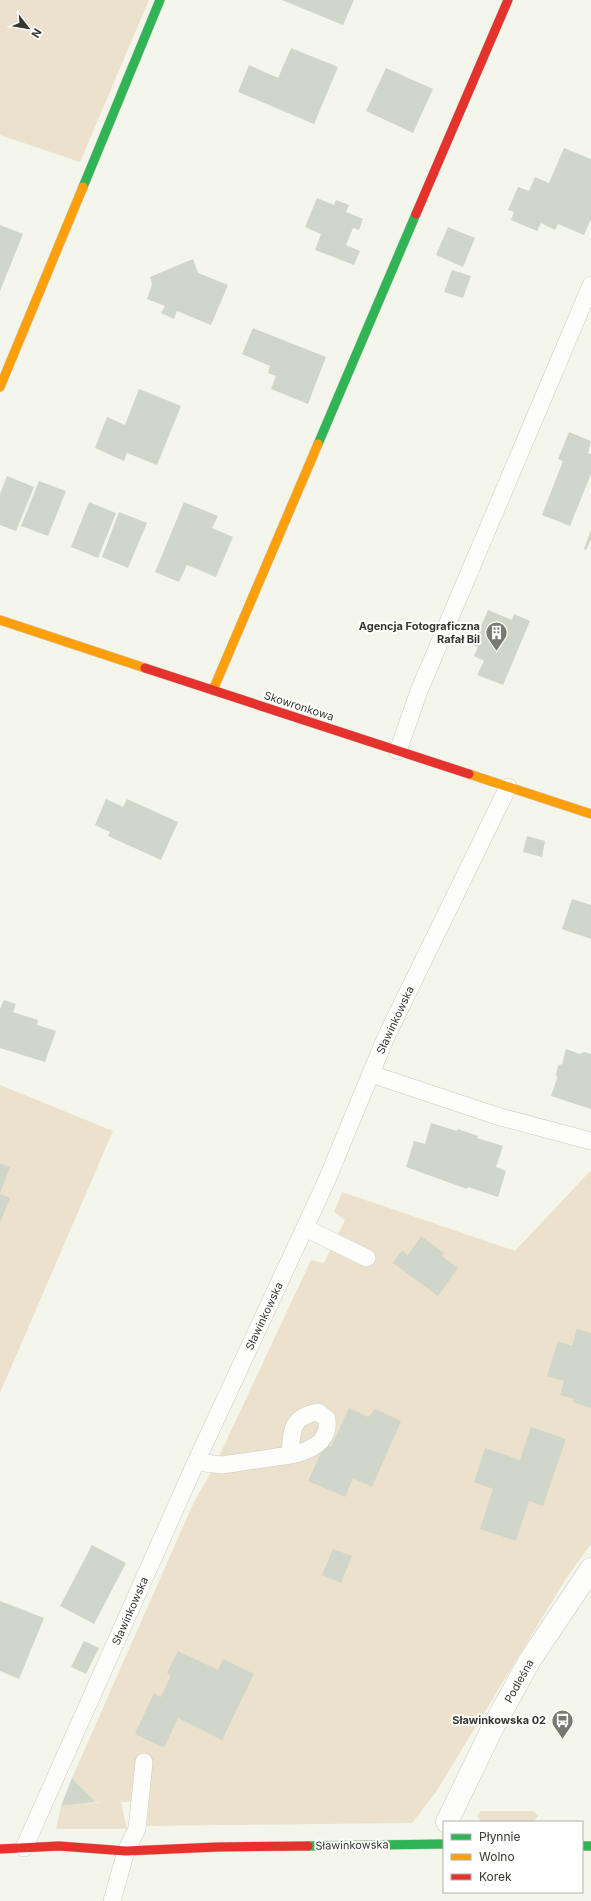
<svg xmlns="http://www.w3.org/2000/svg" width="591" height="1901" font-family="Inter,sans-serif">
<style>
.green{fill:#ece1cd}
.building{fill:#d0d6c9}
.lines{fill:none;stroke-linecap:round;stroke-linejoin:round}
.lane-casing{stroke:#caccc3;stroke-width:18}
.street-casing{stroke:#caccc3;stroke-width:23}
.fast-casing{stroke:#caccc3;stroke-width:10}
.slow-casing{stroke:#caccc3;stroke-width:10}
.jam-casing{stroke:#caccc3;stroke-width:10}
.lane{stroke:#fdfefc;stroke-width:17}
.street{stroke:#fdfefc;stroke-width:22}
.fast{stroke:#30b455;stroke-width:9}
.slow{stroke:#ff9f0a;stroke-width:9}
.jam{stroke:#e5322d;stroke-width:9}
.labels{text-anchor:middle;stroke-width:4;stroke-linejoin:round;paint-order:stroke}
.poi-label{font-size:11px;font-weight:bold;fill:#363830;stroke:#fff;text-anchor:end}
.street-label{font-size:11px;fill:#363830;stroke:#fff}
</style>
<rect width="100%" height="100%" fill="#f4f6eb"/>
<!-- green -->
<g class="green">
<path d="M0,0H149L80,162L0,135Z"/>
<path d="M0,1085L113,1131L0,1393Z"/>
<path d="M591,1170V1544L567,1577L436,1792L412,1823L147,1826L149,1801L121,1802L127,1829H56L61,1806L102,1802H96L72,1778L193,1504L215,1465L311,1260L324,1263L345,1220L334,1212L342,1192L515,1251Z"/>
<path d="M481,1811H533L538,1816L534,1821H480L477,1816Z"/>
</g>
<!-- building -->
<g class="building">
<path d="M282,0H354L343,25Z"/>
<path d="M291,48L338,67L314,124L238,92L249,65L278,78Z"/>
<path d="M386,68L433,89L413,133L366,111Z"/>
<path d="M564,148L591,159V219L584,235L558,224L555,230L541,223L537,231L511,220L514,212L508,210L518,187L529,191L535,177L549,183Z"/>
<path d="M317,198L334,205L336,200L349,205L346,212L363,219L359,230L353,228L346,245L360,251L354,265L315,250L321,234L305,227Z"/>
<path d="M0,225L23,234L0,291Z"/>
<path d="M448,227L475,238L463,267L436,255Z"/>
<path d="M193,259L198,273L228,285L211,325L177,311L174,319L161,313L165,306L147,299L152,284L150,277Z"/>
<path d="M452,270L471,276L463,298L444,292Z"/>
<path d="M253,328L326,357L308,404L271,389L276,376L268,373L270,366L242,354Z"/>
<path d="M139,389L181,406L157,465L127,453L124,461L95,448L107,417L125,425Z"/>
<path d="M569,432L591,441L588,453L591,454V474L570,526L542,515L563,461L558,459Z"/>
<path d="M7,476L34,487L16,531L0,525V494Z"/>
<path d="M39,481L66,491L48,536L21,526Z"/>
<path d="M89,502L116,513L98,558L71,547Z"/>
<path d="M184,502L218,516L212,528L233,537L216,577L187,565L179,582L155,572Z"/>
<path d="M119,512L147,523L128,568L102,557Z"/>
<path d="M591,530V539L586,550L584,549Z"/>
<path d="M488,610L512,620L514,614L530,621L503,685L477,675L484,661L474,656L478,647L473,645Z"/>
<path d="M106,799L123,807L127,799L178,822L161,860L108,836L110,832L95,825Z"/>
<path d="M527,836L545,841L542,857L523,852Z"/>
<path d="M572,899L591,905V939L562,929Z"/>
<path d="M4,1000L16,1004L13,1012L38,1020L37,1025L56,1031L45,1062L0,1048V1009Z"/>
<path d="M566,1049L580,1054L584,1052L591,1054V1109L551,1096L557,1078L556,1074L558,1066L562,1064Z"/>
<path d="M431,1123L457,1131L458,1129L478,1136L477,1138L503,1146L496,1167L506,1171L498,1197L468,1187L467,1189L406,1167L414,1141L425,1144Z"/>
<path d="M0,1163L10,1167L0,1193Z"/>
<path d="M0,1194L10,1198L0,1223Z"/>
<path d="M421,1236L444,1253L442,1256L458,1268L438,1296L393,1263L402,1250L408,1255Z"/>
<path d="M577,1329L591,1333V1408L573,1402L574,1399L560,1395L564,1381L547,1376L558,1341L572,1346Z"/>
<path d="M349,1408L368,1417L375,1409L401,1421L372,1487L353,1478L345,1497L308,1481L325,1444L331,1447Z"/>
<path d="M531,1427L566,1439L543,1506L529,1501L516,1541L480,1529L493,1489L474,1482L485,1448L520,1460Z"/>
<path d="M92,1545L126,1563L94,1624L60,1606Z"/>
<path d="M333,1549L352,1556L341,1583L322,1575Z"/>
<path d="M0,1601L44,1618L19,1679L0,1671Z"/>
<path d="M84,1641L99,1648L86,1674L71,1667Z"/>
<path d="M178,1651L218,1670L223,1659L254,1674L222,1740L178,1718L164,1748L135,1734L154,1693L161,1697L171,1675L167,1673Z"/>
<path d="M72,1778L96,1802L61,1806Z"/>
</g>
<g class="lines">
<defs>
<g id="lane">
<path d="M398,751L419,691L591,285"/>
<path d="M371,1074L497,1116L591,1141"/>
<path d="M305,1228L367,1258"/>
<path d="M196,1462L222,1465L290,1455C303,1453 322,1446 326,1432C328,1428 327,1423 327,1419L318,1412C290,1417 292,1431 290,1455"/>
<path d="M24,1848L196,1462L326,1182L386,1037L508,787"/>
<path d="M112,1901L126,1851L137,1829L144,1762"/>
</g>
<path id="street" d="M447,1822L493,1727L530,1660L591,1569"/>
<g id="fast">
<path d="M83,187L160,0"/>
<path d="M318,444L416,214"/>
<path d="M308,1846L444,1844"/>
<path d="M582,1846H591"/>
</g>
<g id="slow">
<path d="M0,387L83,187"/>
<path d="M0,620L145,668"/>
<path d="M213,690L318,444"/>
<path d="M469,774L591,814"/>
</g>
<g id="jam">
<path d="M416,214L508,0"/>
<path d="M145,668L469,774"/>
<path d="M0,1849L59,1846L126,1851L218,1847L308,1846"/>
</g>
</defs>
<!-- lane casing -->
<use href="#lane" class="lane-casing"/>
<!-- street casing -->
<use href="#street" class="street-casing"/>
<!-- fast casing -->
<use href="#fast" class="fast-casing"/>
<!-- slow casing -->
<use href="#slow" class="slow-casing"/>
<!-- jam casing -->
<use href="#jam" class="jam-casing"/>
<!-- lane -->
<use href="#lane" class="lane"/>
<!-- street -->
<use href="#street" class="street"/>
<!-- fast -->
<use href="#fast" class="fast"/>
<!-- slow -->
<use href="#slow" class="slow"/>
<!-- jam -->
<use href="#jam" class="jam"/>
</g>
<!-- icons -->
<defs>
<symbol id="building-pin" viewBox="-11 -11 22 30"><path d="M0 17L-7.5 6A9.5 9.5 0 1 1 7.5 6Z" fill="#787a71" stroke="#fff"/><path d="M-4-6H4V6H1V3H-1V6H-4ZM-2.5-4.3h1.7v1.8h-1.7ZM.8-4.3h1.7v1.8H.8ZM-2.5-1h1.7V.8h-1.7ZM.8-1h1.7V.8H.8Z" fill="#fff"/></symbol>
<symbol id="bus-pin" viewBox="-11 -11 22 30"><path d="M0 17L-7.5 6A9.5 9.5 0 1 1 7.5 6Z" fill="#787a71" stroke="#fff"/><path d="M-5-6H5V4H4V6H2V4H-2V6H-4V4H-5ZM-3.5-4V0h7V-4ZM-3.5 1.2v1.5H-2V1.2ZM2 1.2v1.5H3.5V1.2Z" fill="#fff"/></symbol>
</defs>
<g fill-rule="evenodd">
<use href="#building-pin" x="484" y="620" width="25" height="34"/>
<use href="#bus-pin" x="550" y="1708" width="25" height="34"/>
</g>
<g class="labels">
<!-- poi labels -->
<g class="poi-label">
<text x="480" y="630">Agencja Fotograficzna<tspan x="480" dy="13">Rafał Bil</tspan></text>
<text x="546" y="1724">Sławinkowska 02</text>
</g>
<!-- street labels -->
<g class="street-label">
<text transform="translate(299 706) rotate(18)" y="4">Skowronkowa</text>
<text transform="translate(395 1020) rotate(-65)" y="4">Sławinkowska</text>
<text transform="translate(264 1316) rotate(-65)" y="4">Sławinkowska</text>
<text transform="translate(130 1611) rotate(-66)" y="4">Sławinkowska</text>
<text transform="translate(519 1681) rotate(-61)" y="4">Podleśna</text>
<text transform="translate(352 1845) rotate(-1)" y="4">Sławinkowska</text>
</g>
</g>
<!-- legend -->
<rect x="443" y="1821" width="140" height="72" fill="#ffffff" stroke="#afafac"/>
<rect x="451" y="1834" width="20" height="6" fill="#30b455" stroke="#afafac"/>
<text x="479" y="1841" font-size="12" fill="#363830">Płynnie</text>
<rect x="451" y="1854" width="20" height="6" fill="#ff9f0a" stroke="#afafac"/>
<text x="479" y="1861" font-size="12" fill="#363830">Wolno</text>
<rect x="451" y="1874" width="20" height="6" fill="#e5322d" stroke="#afafac"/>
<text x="479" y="1881" font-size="12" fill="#363830">Korek</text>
<!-- north arrow -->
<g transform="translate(28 28) rotate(121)" stroke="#ffffff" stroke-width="3" paint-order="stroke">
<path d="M0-3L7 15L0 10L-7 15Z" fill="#363830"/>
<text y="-6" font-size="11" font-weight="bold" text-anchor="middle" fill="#363830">N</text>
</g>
</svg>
